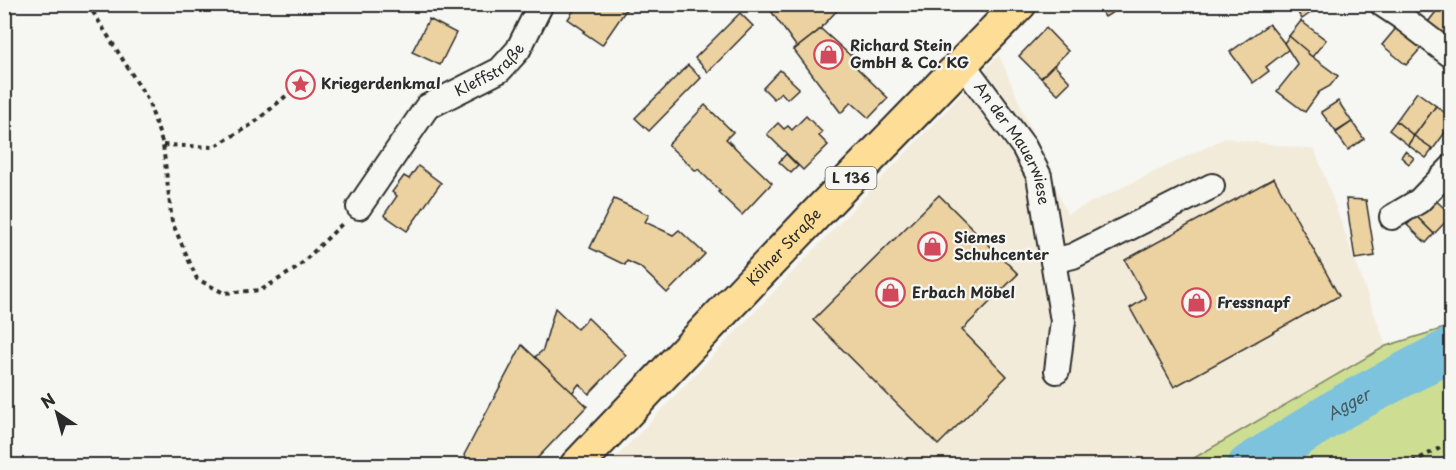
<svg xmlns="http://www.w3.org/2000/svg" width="1456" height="470" font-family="'Playpen Sans',sans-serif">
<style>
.built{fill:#f3ebda}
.green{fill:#cdde92;stroke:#7c845e;stroke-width:1.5}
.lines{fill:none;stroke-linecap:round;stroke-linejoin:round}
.river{stroke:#7dc3dd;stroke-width:44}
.building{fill:#ecd2a1;stroke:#2b2b2b;stroke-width:1.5}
.minor-casing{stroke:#2b2b2b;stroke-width:28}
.major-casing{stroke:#2b2b2b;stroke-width:36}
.path{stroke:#2b2b2b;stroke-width:4;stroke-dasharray:4.5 4.5;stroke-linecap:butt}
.minor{stroke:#f6f6f2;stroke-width:24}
.major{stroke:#fedd96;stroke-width:32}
.labels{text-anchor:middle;stroke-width:4.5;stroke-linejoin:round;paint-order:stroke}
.shield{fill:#f6f6f2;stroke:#686867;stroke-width:1.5}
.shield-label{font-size:14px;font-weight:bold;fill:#2b2b2b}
.poi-label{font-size:15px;font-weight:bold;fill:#2b2b2b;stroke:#f6f6f2;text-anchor:start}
.street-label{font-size:15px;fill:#2b2b2b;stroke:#f6f6f2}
.water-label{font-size:16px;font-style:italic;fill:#445960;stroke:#f6f6f2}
</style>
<rect width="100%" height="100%" fill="#f6f6f2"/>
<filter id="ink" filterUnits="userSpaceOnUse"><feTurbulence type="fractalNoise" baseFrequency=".0167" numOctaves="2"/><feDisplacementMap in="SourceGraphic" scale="12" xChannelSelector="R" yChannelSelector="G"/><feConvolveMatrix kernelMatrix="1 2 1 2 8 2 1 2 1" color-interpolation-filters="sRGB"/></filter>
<g filter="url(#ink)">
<!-- built -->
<path class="built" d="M999,55L1067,214L1225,138L1315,150L1386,346L1182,465L608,466Z"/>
<!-- green -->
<path class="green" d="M1451,326V465H1182L1386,346Z"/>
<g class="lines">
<!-- river -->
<path class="river" id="s1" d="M1249,466L1344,406L1452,349"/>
</g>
<!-- building -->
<g class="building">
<path d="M578,4H630L602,45L583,32L585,31L568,19Z"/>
<path d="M766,4H843L817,32L794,50L793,49L796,46Z"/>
<path d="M1097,4H1122L1123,6L1105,17Z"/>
<path d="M1130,4H1142L1135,11Z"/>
<path d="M1292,4H1323L1302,19Z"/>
<path d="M1442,4H1452V42L1428,22Z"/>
<path d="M740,13L753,26L708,72L695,58Z"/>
<path d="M429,19L456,33L440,65L412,52Z"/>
<path d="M1301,21L1326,40L1312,57L1289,36Z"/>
<path d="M1269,24L1289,49L1266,67L1269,71L1253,83L1230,52Z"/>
<path d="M1397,27L1421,48L1406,65L1382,45Z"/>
<path d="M1046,28L1068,51L1041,78L1019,56Z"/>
<path d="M821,29L850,55H852L853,62L858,66L857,68L888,98L869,118L851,102L841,113L794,50Z"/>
<path d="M1289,36L1308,52L1307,53L1338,76L1330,86L1319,92L1305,112L1277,91L1298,65L1284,43Z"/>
<path d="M688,65L701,78L649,131L635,118Z"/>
<path d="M1054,65L1070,82L1058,94L1041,78Z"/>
<path d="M780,70L799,88L787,99L781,92L774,99L763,88Z"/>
<path d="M1417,92L1436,106L1414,136L1396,121Z"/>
<path d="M1338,101L1352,122L1336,132L1321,112Z"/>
<path d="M705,105L733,132L726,139L772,183L742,215L718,192L720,191L698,169L696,171L668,145Z"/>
<path d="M1436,106L1452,118V123L1433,149L1414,136Z"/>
<path d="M806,116L822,132L819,136L828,145L803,170L767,134L778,123L784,129L788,126L792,130Z"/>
<path d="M1396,121L1414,136L1408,145L1389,130Z"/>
<path d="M1352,122L1364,139L1348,150L1336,133Z"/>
<path d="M1414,136L1433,149L1426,158L1408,145Z"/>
<path d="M1405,151L1414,158L1409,164L1401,157Z"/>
<path d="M786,154L798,166L791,173L779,162Z"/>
<path d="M418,166L441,183L407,231L384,215L397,196L392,192L404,176L409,179Z"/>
<path d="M1274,178L1339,296L1174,387L1130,308L1146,298L1125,260Z"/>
<path d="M939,195L1018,274L962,330L1007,376L938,445L813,320Z"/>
<path d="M1433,198L1452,215L1434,234L1416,216Z"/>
<path d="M614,199L649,215L645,222L673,235L679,230L705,254L667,293L640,267L627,261L625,265L590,248Z"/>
<path d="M1346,199L1366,200L1375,256L1355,259Z"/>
<path d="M1416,216L1434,234L1426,243L1407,225Z"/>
<path d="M555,308L577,329L588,318L626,355L589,394L579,384L572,393L535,357L543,350Z"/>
<path d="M522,345L587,406L530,466H475L464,455Z"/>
</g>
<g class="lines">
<defs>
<g id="minor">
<path d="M1382,4L1400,16L1452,56"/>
<path id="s2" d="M962,63L1024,147L1039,176L1063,321L1057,371"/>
<path id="s3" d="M359,207L427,107L500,70L518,50L541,4"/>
<path d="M1392,217L1419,201L1452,167"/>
<path d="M1053,261L1073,256L1212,186"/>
</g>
<g id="major">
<path id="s4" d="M576,466L817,213L1020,4"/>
</g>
</defs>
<!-- minor casing -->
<use href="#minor" class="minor-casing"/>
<!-- major casing -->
<use href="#major" class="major-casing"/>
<!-- path -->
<g class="path">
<path d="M88,4L148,100L163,145L172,222L197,279L224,293L261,290L297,268L343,223"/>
<path d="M163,145L214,147L254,123L300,84"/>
<path d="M1404,466L1452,442"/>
</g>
<!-- minor -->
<use href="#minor" class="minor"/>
<!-- major -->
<use href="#major" class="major"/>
</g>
</g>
<!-- icons -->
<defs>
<symbol id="shop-ring" viewBox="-11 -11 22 22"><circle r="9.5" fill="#f6f6f2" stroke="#d1495b" stroke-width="1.5"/><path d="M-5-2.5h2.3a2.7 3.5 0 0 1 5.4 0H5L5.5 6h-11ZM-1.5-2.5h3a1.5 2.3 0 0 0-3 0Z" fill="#d1495b"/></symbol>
<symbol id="sight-ring" viewBox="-11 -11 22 22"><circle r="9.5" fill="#f6f6f2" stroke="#d1495b" stroke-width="1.5"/><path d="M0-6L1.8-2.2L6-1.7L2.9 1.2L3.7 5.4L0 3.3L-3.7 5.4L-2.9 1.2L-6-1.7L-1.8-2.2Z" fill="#d1495b"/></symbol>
</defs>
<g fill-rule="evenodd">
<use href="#shop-ring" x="812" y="38" width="33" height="33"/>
<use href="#sight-ring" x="284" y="68" width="33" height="33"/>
<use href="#shop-ring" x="916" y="230" width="33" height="33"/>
<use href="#shop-ring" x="874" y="276" width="33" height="33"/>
<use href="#shop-ring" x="1180" y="286" width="33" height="33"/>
</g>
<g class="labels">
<!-- shield labels -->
<rect class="shield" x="825.5" y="167" width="51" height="22" rx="4.5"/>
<g class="shield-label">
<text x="851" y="183">L 136</text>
</g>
<!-- poi labels -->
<g class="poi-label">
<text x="850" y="51">Richard Stein<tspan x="850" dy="17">GmbH &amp; Co. KG</tspan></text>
<text x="321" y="89">Kriegerdenkmal</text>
<text x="954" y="243">Siemes<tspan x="954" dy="17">Schuhcenter</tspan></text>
<text x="912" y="298">Erbach Möbel</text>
<text x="1217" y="308">Fressnapf</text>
</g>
<!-- street labels -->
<g class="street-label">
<text dy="5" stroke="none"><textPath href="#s3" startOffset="194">Kleffstraße</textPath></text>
<text dy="5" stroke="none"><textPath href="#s2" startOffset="96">An der Mauerwiese</textPath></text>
<text dy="5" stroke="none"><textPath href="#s4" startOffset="302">Kölner Straße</textPath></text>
</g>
<!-- water labels -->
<g class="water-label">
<text dy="6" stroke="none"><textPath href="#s1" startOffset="117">Agger</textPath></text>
</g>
</g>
<!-- margin -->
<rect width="1456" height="470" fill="none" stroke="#f6f6f2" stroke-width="24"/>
<rect x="12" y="12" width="1432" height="446" fill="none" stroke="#2b2b2b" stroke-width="2" filter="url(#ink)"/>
<!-- north arrow -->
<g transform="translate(57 413) rotate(324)" stroke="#f6f6f2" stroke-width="4.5" paint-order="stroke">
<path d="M0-4.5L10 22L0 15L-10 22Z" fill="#2b2b2b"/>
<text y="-9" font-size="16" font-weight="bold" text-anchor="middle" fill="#2b2b2b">N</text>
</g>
</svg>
